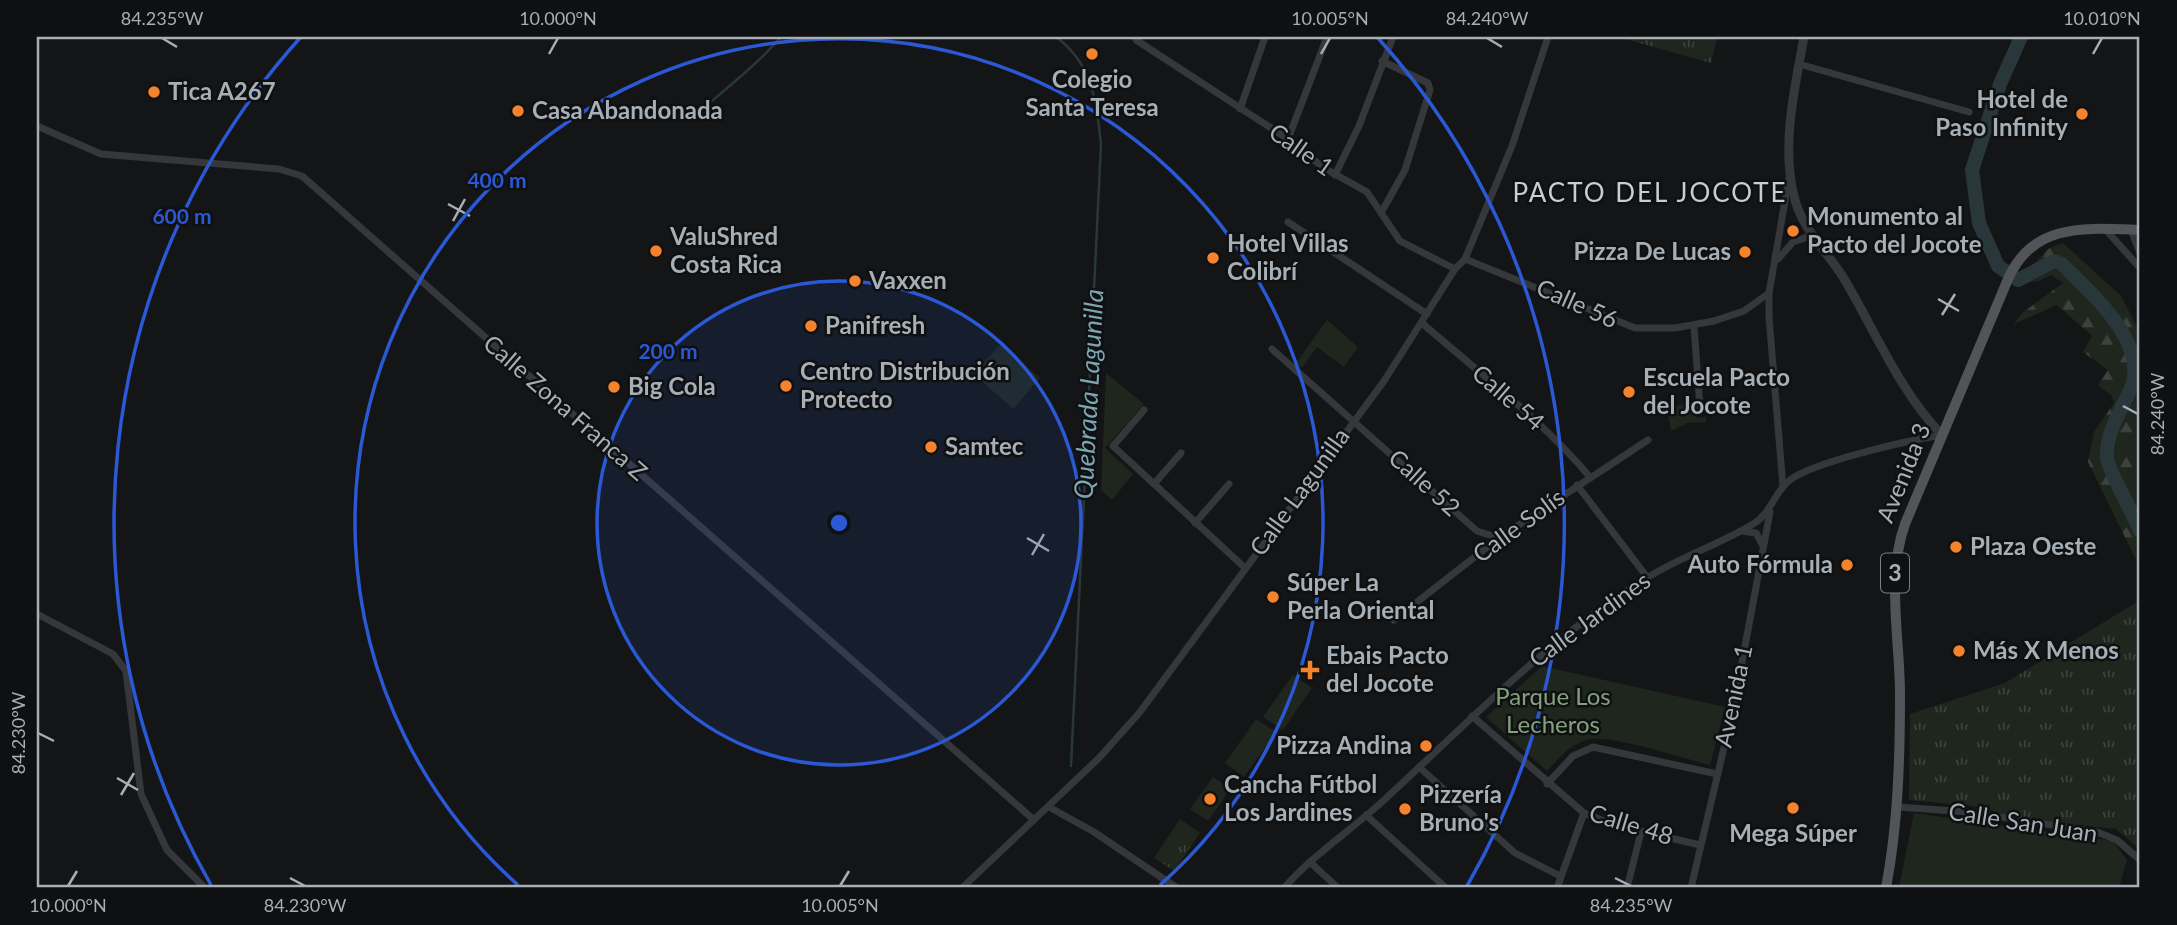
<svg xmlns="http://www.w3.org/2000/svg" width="2177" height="925" font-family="Lato,sans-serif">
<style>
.grass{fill:url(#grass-tufts)}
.forest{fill:url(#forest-firs)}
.park{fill:#1f261e}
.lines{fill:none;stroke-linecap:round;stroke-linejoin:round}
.stream{stroke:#2a373a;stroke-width:2.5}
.river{stroke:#2a373a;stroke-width:14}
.minor{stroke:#35373b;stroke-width:7}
.tertiary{stroke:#35373b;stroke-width:9}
.primary{stroke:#51555a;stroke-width:10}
.ticks{fill:none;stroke:#a6afb6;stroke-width:2.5}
.ring{fill:none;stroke:#2b58d5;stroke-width:3.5}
.poi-dot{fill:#f5832d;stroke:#0f1011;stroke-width:2.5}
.labels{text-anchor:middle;stroke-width:5;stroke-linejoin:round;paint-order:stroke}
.shield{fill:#0f1011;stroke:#797f84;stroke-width:2}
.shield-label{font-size:23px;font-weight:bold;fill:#a6afb6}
.poi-label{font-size:24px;font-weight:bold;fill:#a6afb6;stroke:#0f1011;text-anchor:start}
.street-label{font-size:24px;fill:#a6afb6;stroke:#0f1011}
.park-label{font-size:24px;fill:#83a27c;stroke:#0f1011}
.neighbourhood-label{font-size:26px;letter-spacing:2px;fill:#c7cdd2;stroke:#0f1011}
.water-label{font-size:26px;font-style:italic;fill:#7ca6b2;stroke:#0f1011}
.centre{fill:#2b58d5;stroke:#0f1011;stroke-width:3.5}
.ring-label{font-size:21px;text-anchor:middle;font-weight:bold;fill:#2b58d5;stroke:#0f1011;stroke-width:5;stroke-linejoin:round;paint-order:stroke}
.neatline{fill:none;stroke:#a6afb6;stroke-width:2.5}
.ticks-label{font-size:18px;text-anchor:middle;fill:#a6afb6}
</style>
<defs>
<pattern id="grass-tufts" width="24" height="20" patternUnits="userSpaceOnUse" patternTransform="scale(1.75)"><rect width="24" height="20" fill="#1f261e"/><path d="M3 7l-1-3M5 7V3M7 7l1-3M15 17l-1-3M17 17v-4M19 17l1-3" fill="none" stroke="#3d433c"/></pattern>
<pattern id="forest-firs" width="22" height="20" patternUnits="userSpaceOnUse" patternTransform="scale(1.75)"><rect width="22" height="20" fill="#1f261e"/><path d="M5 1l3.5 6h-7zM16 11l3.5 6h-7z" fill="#3d433c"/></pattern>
</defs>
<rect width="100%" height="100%" fill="#141516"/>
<!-- grass -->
<g class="grass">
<path d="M1618,37H1717L1711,63Z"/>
<path d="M2140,600V849L2116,829L2024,819L1973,806L1909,800L1910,714L2005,683Z"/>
<path d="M1180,819L1200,833L1174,871L1154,858Z"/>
</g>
<!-- forest -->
<path class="forest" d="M2063,243L2121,296L2140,332V568L2088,462L2094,432L2114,403L2112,396L2098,385L2108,370L2083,352L2092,336L2057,305L2014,324L2022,313L2063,283L2051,275L2039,281L2016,283L2048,249Z"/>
<!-- park -->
<g class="park">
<path d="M1327,320L1358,347L1344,367L1317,347L1302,368L1296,363Z"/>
<path d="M1000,344L1040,378L1013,409L974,374Z"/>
<path d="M1106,373L1144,404L1105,448L1133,474L1112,500L1101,490Z"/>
<path d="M1691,403V412L1698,418L1706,417V422L1687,423L1671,431L1667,407Z"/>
<path d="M1542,666L1725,707L1710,765C1682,758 1617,736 1591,739C1572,742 1559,758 1547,771L1486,717Z"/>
<path d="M1293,675L1312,688L1283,730L1263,717Z"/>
<path d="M1256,719L1276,732L1244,777L1225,763Z"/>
<path d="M1213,777L1230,789L1208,821L1190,809Z"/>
<path d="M1914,813L2113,841L2127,860L2119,888H1899Z"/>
</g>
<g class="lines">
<!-- stream -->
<g class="stream">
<path d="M1056,37C1093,64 1096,101 1101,144L1071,766"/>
<path d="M690,120C721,92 753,69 781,37"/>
</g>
<!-- river -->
<path class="river" d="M2021,37L2000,84L1972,170L1979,223L1998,266L2018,280L2054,261L2062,264C2091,294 2151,343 2130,391C2121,409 2105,436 2107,457C2107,469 2134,514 2140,531"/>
<!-- minor -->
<g class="minor">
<path d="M1137,37L1136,40L1288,139L1324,168L1367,192L1400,241L1455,269"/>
<path d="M1799,64L1969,112"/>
<path d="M1240,109L1265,37"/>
<path d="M37,126L101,154L279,169L302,176L1034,820"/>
<path d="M1288,139L1327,37"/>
<path d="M1335,175L1359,126L1393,37"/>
<path d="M1381,213L1405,170L1430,90L1428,83L1382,61"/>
<path d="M1288,222L1427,314"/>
<path d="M2106,230L2140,268"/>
<path d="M2131,230L2140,253"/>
<path d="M1465,259L1635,328H1675L1714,321L1744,311L1769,293"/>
<path d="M1778,259L1793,242L1813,235"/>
<path d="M1422,323C1479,373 1541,419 1590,477"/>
<path d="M1694,326L1700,408"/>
<path d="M1272,349L1477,531L1499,538"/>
<path d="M1144,410L1113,446L1244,567"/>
<path d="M1154,484L1181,453"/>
<path d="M1577,485L1647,577"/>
<path d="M1783,487L1769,317V293L1789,178"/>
<path d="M1195,523L1229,484"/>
<path d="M1742,531L1756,533L1762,544"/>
<path d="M37,614L113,654L126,671L141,794L167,850L205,888"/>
<path d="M1394,620L1499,538L1648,440"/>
<path d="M1472,716L1584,813L1611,824L1700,845"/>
<path d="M1419,767L1515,853L1560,876"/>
<path d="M1547,784L1573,756L1593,747L1717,774"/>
<path d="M1049,807L1094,832L1177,888"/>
<path d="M1898,807L1968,812L2097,832L2117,840L2140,860"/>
<path d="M1366,815L1446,888"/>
<path d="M1310,862L1338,888"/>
<path d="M962,888L1099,758L1140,712L1384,381L1455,269L1465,259L1512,146L1548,37"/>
<path d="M1284,888C1313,855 1350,831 1383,801C1470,721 1544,642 1645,579C1679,557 1719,545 1753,524C1771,514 1774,492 1790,480C1813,462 1910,440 1942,435"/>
<path d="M1557,888L1584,813"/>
<path d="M1627,888L1641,832"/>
<path d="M1691,888L1734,705L1770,512"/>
</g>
<!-- tertiary -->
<path class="tertiary" d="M1804,37C1795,87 1781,145 1794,196C1801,228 1826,250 1843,277C1875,330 1899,391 1942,435"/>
<!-- primary -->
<path class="primary" d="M1886,888C1898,824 1900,760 1900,695C1900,639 1886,577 1905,524L2008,279C2033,222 2086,228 2140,230"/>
</g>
<!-- ticks -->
<path class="ticks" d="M162,38L177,47M1487,38L1502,47M549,54L558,38M1321,54L1330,38M2093,54L2102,38M448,204L470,216M453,221L465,199M1938,299L1959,311M1942,315L1955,294M2123,406L2138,414M1027,538L1049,551M1032,555L1044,534M38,733L54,741M117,778L138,790M121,795L134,773M290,878L305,886M1615,878L1631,886M68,886L77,871M840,886L849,871"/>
<!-- distance rings -->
<circle cx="839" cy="523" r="242" fill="#2b58d5" fill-opacity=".12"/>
<g class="ring">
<circle cx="839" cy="523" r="242"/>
<path d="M518 885A484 484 0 1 1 1160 885"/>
<path d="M211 885A725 725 0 0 1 300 38M1378 38A725 725 0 0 1 1467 886"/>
</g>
<!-- markers -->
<g class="poi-dot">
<circle cx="1092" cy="54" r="7"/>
<circle cx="154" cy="92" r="7"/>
<circle cx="518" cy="111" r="7"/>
<circle cx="2082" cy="114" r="7"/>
<circle cx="1793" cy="231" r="7"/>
<circle cx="656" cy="251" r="7"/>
<circle cx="1745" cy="252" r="7"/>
<circle cx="1213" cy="258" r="7"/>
<circle cx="855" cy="281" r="7"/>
<circle cx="811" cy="326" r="7"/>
<circle cx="786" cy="386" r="7"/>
<circle cx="614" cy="387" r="7"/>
<circle cx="1629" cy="392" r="7"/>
<circle cx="931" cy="447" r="7"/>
<circle cx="1956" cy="547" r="7"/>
<circle cx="1847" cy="565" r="7"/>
<circle cx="1273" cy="597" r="7"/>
<circle cx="1959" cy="651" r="7"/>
<path d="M1306.5 659.5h7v7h7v7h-7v7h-7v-7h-7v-7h7z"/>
<circle cx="1426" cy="746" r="7"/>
<circle cx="1210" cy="799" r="7"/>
<circle cx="1793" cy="808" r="7"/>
<circle cx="1405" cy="809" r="7"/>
</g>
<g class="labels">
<!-- shield labels -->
<rect class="shield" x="1881" y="553.5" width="28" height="39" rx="5"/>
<g class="shield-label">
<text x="1895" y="581">3</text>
</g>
<!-- poi labels -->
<g class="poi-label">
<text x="1092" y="88" text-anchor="middle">Colegio<tspan x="1092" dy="28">Santa Teresa</tspan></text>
<text x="168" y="100">Tica A267</text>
<text x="2068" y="108" text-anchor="end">Hotel de<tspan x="2068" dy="28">Paso Infinity</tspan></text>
<text x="532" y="119">Casa Abandonada</text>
<text x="1807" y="225">Monumento al<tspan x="1807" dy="28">Pacto del Jocote</tspan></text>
<text x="670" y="245">ValuShred<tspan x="670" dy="28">Costa Rica</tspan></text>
<text x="1227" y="252">Hotel Villas<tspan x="1227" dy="28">Colibrí</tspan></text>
<text x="1731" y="260" text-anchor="end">Pizza De Lucas</text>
<text x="869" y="289">Vaxxen</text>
<text x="825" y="334">Panifresh</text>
<text x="800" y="380">Centro Distribución<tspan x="800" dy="28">Protecto</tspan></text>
<text x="1643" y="386">Escuela Pacto<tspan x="1643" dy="28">del Jocote</tspan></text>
<text x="628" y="395">Big Cola</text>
<text x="945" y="455">Samtec</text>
<text x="1970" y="555">Plaza Oeste</text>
<text x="1833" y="573" text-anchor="end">Auto Fórmula</text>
<text x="1287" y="591">Súper La<tspan x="1287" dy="28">Perla Oriental</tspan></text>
<text x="1973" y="659">Más X Menos</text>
<text x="1326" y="664">Ebais Pacto<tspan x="1326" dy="28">del Jocote</tspan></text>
<text x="1412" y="754" text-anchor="end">Pizza Andina</text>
<text x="1224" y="793">Cancha Fútbol<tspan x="1224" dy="28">Los Jardines</tspan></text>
<text x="1419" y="803">Pizzería<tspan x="1419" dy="28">Bruno's</tspan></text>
<text x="1793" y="842" text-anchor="middle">Mega Súper</text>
</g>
<!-- street labels -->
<g class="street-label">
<text transform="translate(1301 150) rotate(35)" y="8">Calle 1</text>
<text transform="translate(1577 304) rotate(24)" y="8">Calle 56</text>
<text transform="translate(1508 398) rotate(41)" y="8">Calle 54</text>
<text transform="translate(565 408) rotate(41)" y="8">Calle Zona Franca Z</text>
<text transform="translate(1904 473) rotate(-68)" y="8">Avenida 3</text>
<text transform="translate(1424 483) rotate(42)" y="8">Calle 52</text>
<text transform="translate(1300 492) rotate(-54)" y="8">Calle Lagunilla</text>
<text transform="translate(1519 526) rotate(-36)" y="8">Calle Solís</text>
<text transform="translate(1590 620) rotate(-36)" y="8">Calle Jardines</text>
<text transform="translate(1734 696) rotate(-78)" y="8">Avenida 1</text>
<text transform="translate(2023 823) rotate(9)" y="8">Calle San Juan</text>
<text transform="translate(1631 825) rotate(17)" y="8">Calle 48</text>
</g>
<!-- park labels -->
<g class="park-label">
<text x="1553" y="705">Parque Los<tspan x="1553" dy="28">Lecheros</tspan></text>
</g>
<!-- neighbourhood labels -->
<g class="neighbourhood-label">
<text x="1650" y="202">PACTO DEL JOCOTE</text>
</g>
<!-- water labels -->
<g class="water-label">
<text transform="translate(1089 394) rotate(-87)" y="9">Quebrada Lagunilla</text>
</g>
</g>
<circle cx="839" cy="523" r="10" class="centre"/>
<g class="ring-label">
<text x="497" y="188">400 m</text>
<text x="182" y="224">600 m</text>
<text x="668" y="359">200 m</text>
</g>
<!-- border -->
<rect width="2177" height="925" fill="none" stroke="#0f1011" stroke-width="77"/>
<rect x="38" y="38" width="2100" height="848" class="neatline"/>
<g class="ticks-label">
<text x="162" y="25">84.235°W</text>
<text x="558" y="25">10.000°N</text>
<text x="1330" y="25">10.005°N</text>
<text x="1487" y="25">84.240°W</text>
<text x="2102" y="25">10.010°N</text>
<text transform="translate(2158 414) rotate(-90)" y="6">84.240°W</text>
<text transform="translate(19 733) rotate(-90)" y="6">84.230°W</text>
<text x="68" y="912">10.000°N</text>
<text x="305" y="912">84.230°W</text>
<text x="840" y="912">10.005°N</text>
<text x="1631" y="912">84.235°W</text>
</g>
</svg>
